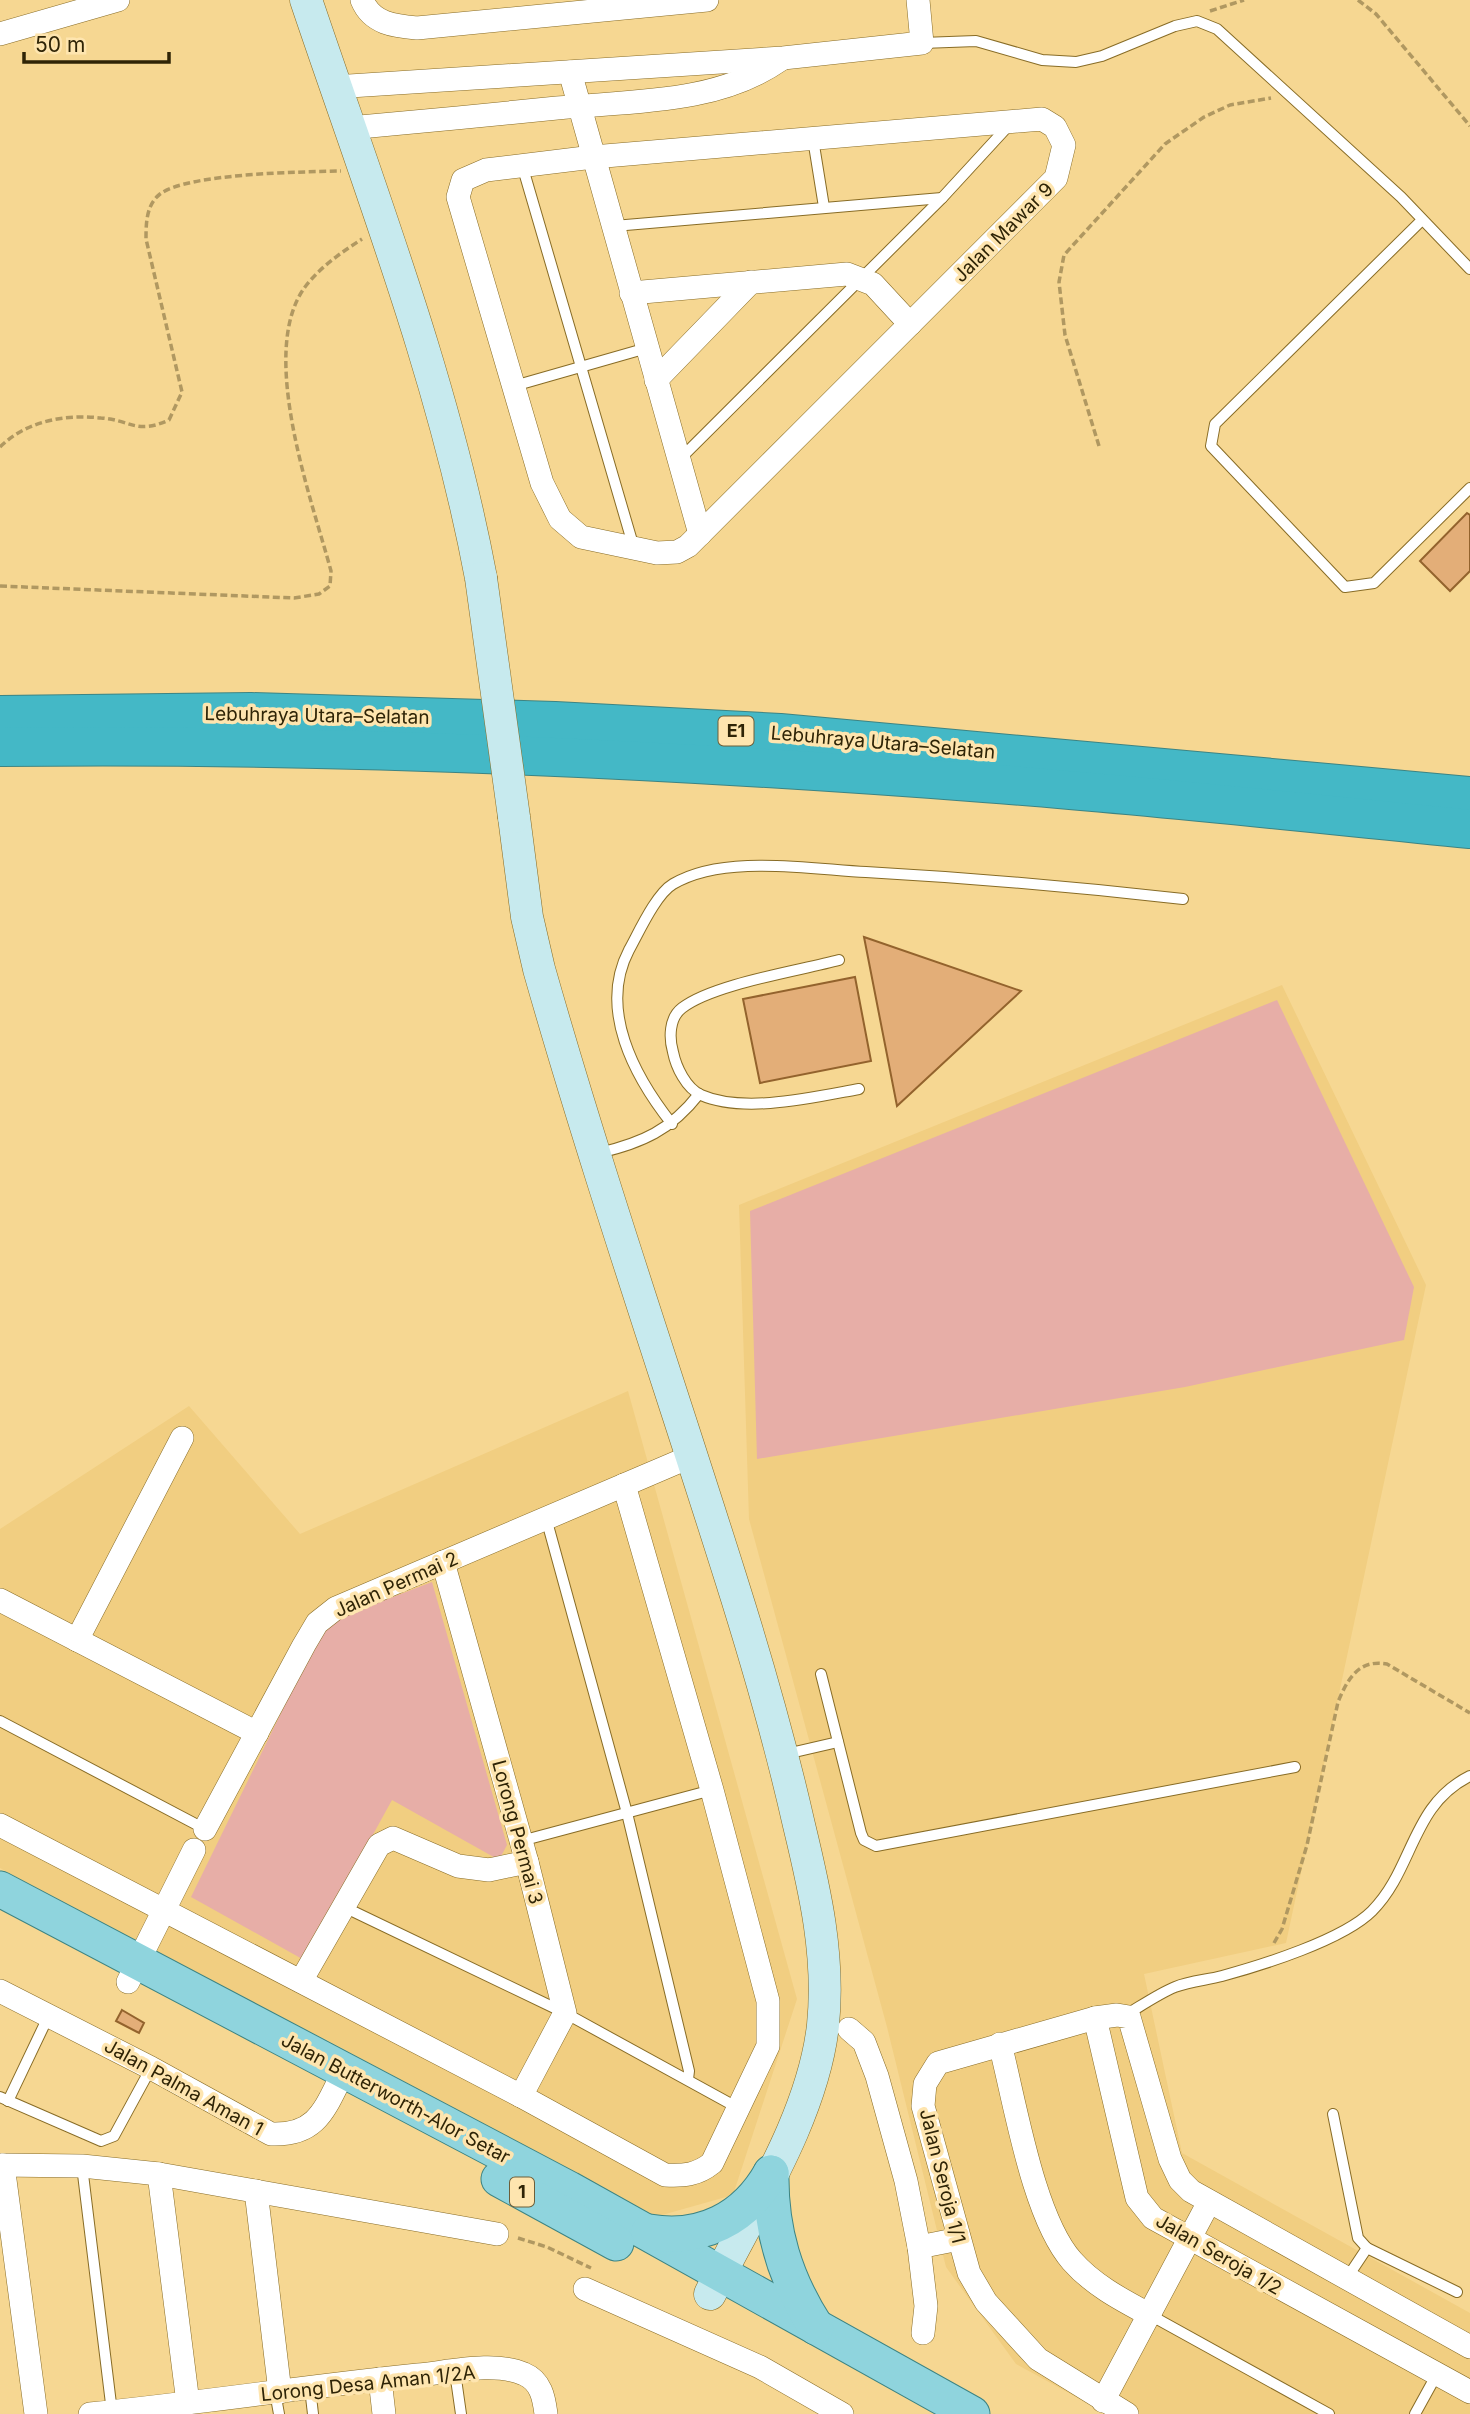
<svg xmlns="http://www.w3.org/2000/svg" width="1470" height="2414" font-family="Inter,sans-serif">
<style>
.built{fill:#f1ce81}
.green{fill:#e7aea7}
.building{fill:#e3ae78;stroke:#93632d;stroke-width:2}
.lines{fill:none;stroke-linecap:round;stroke-linejoin:round}
.lane-casing{stroke:#886c26;stroke-width:12}
.street-casing{stroke:#886c26;stroke-width:24}
.secondary-casing{stroke:#886c26;stroke-width:33}
.primary-casing{stroke:#3d8483;stroke-width:37}
.highway-casing{stroke:#3d8483;stroke-width:40}
.path{stroke:#b09861;stroke-width:3.5;stroke-dasharray:7 3.5;stroke-linecap:butt}
.lane{stroke:#fff;stroke-width:10}
.street{stroke:#fff;stroke-width:23}
.secondary{stroke:#c7eaee;stroke-width:32}
.primary{stroke:#8fd4dd;stroke-width:35}
.highway{stroke:#44b8c6;stroke-width:38}
.secondary-bridge-casing{stroke:#886c26;stroke-width:33;stroke-linecap:butt}
.secondary-bridge{stroke:#c7eaee;stroke-width:32}
.labels{text-anchor:middle;stroke-width:7;stroke-linejoin:round;paint-order:stroke}
.shield{fill:#fee5af;stroke:#6d5e39;stroke-width:2}
.shield-label{font-size:18px;font-weight:bold;fill:#2f2406}
.street-label{font-size:19px;fill:#2f2406;stroke:#fee5af}
</style>
<rect width="100%" height="100%" fill="#f6d792"/>
<!-- built -->
<g class="built">
<path d="M1282,985L1426,1285L1286,1943L1144,1974L1182,2153L1470,2313V2414H1107L1016,2364L946,2267L887,2027L749,1519L739,1205Z"/>
<path d="M628,1391L797,1999L733,2195L655,2217L327,2040L176,1966L0,1868V1529L189,1406L300,1534Z"/>
</g>
<!-- green -->
<g class="green">
<path d="M1277,1000L1414,1287L1404,1340L1185,1387L757,1459L750,1211Z"/>
<path d="M432,1582L507,1845L499,1860L392,1800L304,1960L191,1897L325,1623Z"/>
</g>
<!-- building -->
<g class="building">
<path d="M1467,513L1470,515V571L1450,591L1420,561Z"/>
<path d="M864,937L1021,991L897,1106Z"/>
<path d="M855,977L871,1061L760,1083L743,999Z"/>
<path d="M122,2010L144,2023L139,2033L116,2021Z"/>
</g>
<g class="lines">
<defs>
<g id="lane">
<path d="M922,43L976,41L1042,60L1076,62L1102,56L1175,26L1197,21L1217,29L1401,197L1470,269"/>
<path d="M813,139L824,207"/>
<path d="M522,165L634,548"/>
<path d="M1422,220L1215,424L1211,446L1345,587L1374,583L1470,488"/>
<path d="M614,226L942,198"/>
<path d="M514,386L647,348"/>
<path d="M679,460L942,198L1011,123"/>
<path d="M839,960C798,971 713,984 682,1008C669,1018 669,1038 673,1052C676,1067 686,1088 701,1095C744,1114 815,1097 859,1089"/>
<path d="M672,1124C634,1076 598,1009 629,950C639,932 656,894 673,884C723,854 809,869 866,872C972,878 1077,887 1183,899"/>
<path d="M599,1153C642,1143 671,1130 699,1094"/>
<path d="M546,1518L627,1813L689,2071L688,2079"/>
<path d="M821,1674L861,1833L864,1840L876,1846L1295,1767"/>
<path d="M0,1721L205,1829"/>
<path d="M786,1754L838,1742"/>
<path d="M521,1841L712,1790"/>
<path d="M344,1907L565,2013L740,2109"/>
<path d="M1124,2016C1141,2006 1158,1994 1175,1987C1190,1981 1207,1980 1222,1976C1262,1965 1343,1940 1372,1911C1414,1869 1411,1805 1470,1776"/>
<path d="M0,2097L101,2141L114,2136L151,2068"/>
<path d="M8,2101L49,2015"/>
<path d="M1333,2114L1358,2238L1367,2248"/>
<path d="M82,2166L112,2412"/>
<path d="M1347,2278L1367,2248L1457,2292"/>
<path d="M1150,2315L1329,2414"/>
<path d="M455,2372L461,2414"/>
<path d="M310,2388L313,2414"/>
<path d="M275,2392L279,2414"/>
<path d="M1415,2414L1437,2374"/>
</g>
<g id="street">
<path d="M362,0C372,24 395,26 417,28L707,0"/>
<path d="M0,34L118,0"/>
<path d="M570,72L700,534"/>
<path d="M334,87L783,58L922,43L918,0"/>
<path d="M1042,119L1055,127L1064,145L1056,178L688,546L677,552L657,553L581,537L560,519L542,483L458,197L463,180L486,170L593,157Z"/>
<path d="M349,128C418,122 488,115 557,108C632,101 717,104 780,60"/>
<path d="M631,293L847,274L873,284L910,324"/>
<path d="M656,380L751,282"/>
<path d="M443,1562L527,1862L565,2013L521,2096"/>
<path d="M0,1600L257,1733"/>
<path d="M77,1640L182,1438"/>
<path d="M0,1825L521,2096L665,2175C684,2176 697,2175 712,2163L768,2046V2001L712,1790L624,1485"/>
<path d="M205,1829L304,1645L317,1623L336,1608L692,1456"/>
<path d="M301,1981L379,1845L393,1838L458,1866L489,1870L527,1862"/>
<path d="M128,1982L194,1850"/>
<path d="M0,1991L151,2068L271,2134C318,2136 325,2108 344,2071"/>
<path d="M1095,2018L1137,2198L1153,2218L1470,2392"/>
<path d="M849,2029L864,2042L877,2076L906,2181L919,2247"/>
<path d="M1000,2044C1015,2102 1033,2217 1072,2261C1093,2285 1122,2300 1150,2315"/>
<path d="M0,2165L82,2166L159,2174L497,2234"/>
<path d="M3,2165L36,2414"/>
<path d="M159,2174L188,2403"/>
<path d="M256,2191L280,2392"/>
<path d="M585,2289L760,2367L842,2414"/>
<path d="M923,2333L926,2306L919,2247L959,2239"/>
<path d="M380,2379L384,2414"/>
<path d="M1103,2401L1209,2202"/>
<path d="M90,2414C200,2403 309,2386 418,2375C449,2372 495,2361 524,2374C541,2381 544,2398 546,2414"/>
<path d="M1127,2414L1038,2359L986,2302L969,2273L923,2106L925,2084L938,2063L1095,2018L1117,2015L1129,2017L1170,2159L1180,2180L1191,2191L1470,2347"/>
</g>
<g id="secondary">
<path d="M306,0C370,190 444,380 481,578"/>
<path d="M514,817L527,917L539,969C597,1173 666,1373 730,1576C756,1658 780,1741 799,1825C815,1891 830,1956 823,2025C813,2117 751,2211 710,2294"/>
</g>
<g id="primary">
<path d="M0,1889L569,2189L972,2414"/>
<path d="M771,2173C770,2230 785,2279 816,2327"/>
<path d="M499,2179L616,2243"/>
<path d="M649,2232C701,2241 745,2219 771,2173"/>
</g>
<g id="highway">
<path d="M0,715L251,712L555,721L780,733L1470,796"/>
<path d="M0,747C328,743 656,758 984,783C1146,795 1308,813 1470,829"/>
</g>
</defs>
<!-- lane casing -->
<use href="#lane" class="lane-casing"/>
<!-- street casing -->
<use href="#street" class="street-casing"/>
<!-- secondary casing -->
<use href="#secondary" class="secondary-casing"/>
<!-- primary casing -->
<use href="#primary" class="primary-casing"/>
<!-- highway casing -->
<use href="#highway" class="highway-casing"/>
<!-- path -->
<g class="path">
<path d="M1358,0L1376,14L1470,126"/>
<path d="M1210,11L1244,0"/>
<path d="M1099,446L1065,335L1059,282L1064,255L1165,144L1204,117L1230,105L1271,98"/>
<path d="M0,447C26,421 65,414 101,418C131,420 136,435 169,420L182,392L146,239C146,224 146,205 160,194C188,173 303,172 341,171"/>
<path d="M0,586L294,598L319,594L330,586L331,571C312,500 257,352 305,287C320,267 342,252 362,239"/>
<path d="M1274,1943L1282,1929L1307,1845L1338,1702C1348,1678 1359,1659 1387,1664L1470,1713"/>
<path d="M518,2238L547,2247L591,2268"/>
</g>
<!-- lane -->
<use href="#lane" class="lane"/>
<!-- street -->
<use href="#street" class="street"/>
<!-- secondary -->
<use href="#secondary" class="secondary"/>
<!-- primary -->
<use href="#primary" class="primary"/>
<!-- highway -->
<use href="#highway" class="highway"/>
<defs>
<path id="secondary-bridge" d="M481,578L514,817"/>
</defs>
<!-- secondary-bridge casing -->
<use href="#secondary-bridge" class="secondary-bridge-casing"/>
<!-- secondary-bridge -->
<use href="#secondary-bridge" class="secondary-bridge"/>
</g>
<g class="labels">
<!-- shield labels -->
<g class="shield">
<rect x="718.5" y="716.5" width="35" height="29" rx="5"/>
<rect x="510" y="2177.5" width="24" height="29" rx="5"/>
</g>
<g class="shield-label">
<text x="736" y="737">E1</text>
<text x="522" y="2198">1</text>
</g>
<!-- street labels -->
<g class="street-label">
<text transform="translate(1003 232) rotate(-45)" y="7">Jalan Mawar 9</text>
<text transform="translate(317 715) rotate(1)" y="7">Lebuhraya Utara–Selatan</text>
<text transform="translate(883 742) rotate(5)" y="7">Lebuhraya Utara–Selatan</text>
<text transform="translate(396 1584) rotate(-24)" y="7">Jalan Permai 2</text>
<text transform="translate(518 1832) rotate(75)" y="7">Lorong Permai 3</text>
<text transform="translate(184 2087) rotate(29)" y="7">Jalan Palma Aman 1</text>
<text transform="translate(396 2098) rotate(28)" y="7">Jalan Butterworth-Alor Setar</text>
<text transform="translate(943 2176) rotate(76)" y="7">Jalan Seroja 1/1</text>
<text transform="translate(1219 2254) rotate(30)" y="7">Jalan Seroja 1/2</text>
<text transform="translate(368 2383) rotate(-6)" y="7">Lorong Desa Aman 1/2A</text>
</g>
</g>
<!-- scale -->
<path d="M24 52v10h145v-10" fill="none" stroke="#2f2406" stroke-width="3.5"/>
<text x="35" y="52" font-size="21" fill="#2f2406" stroke="#fee5af" stroke-width="5" paint-order="stroke">50 m</text>
</svg>
